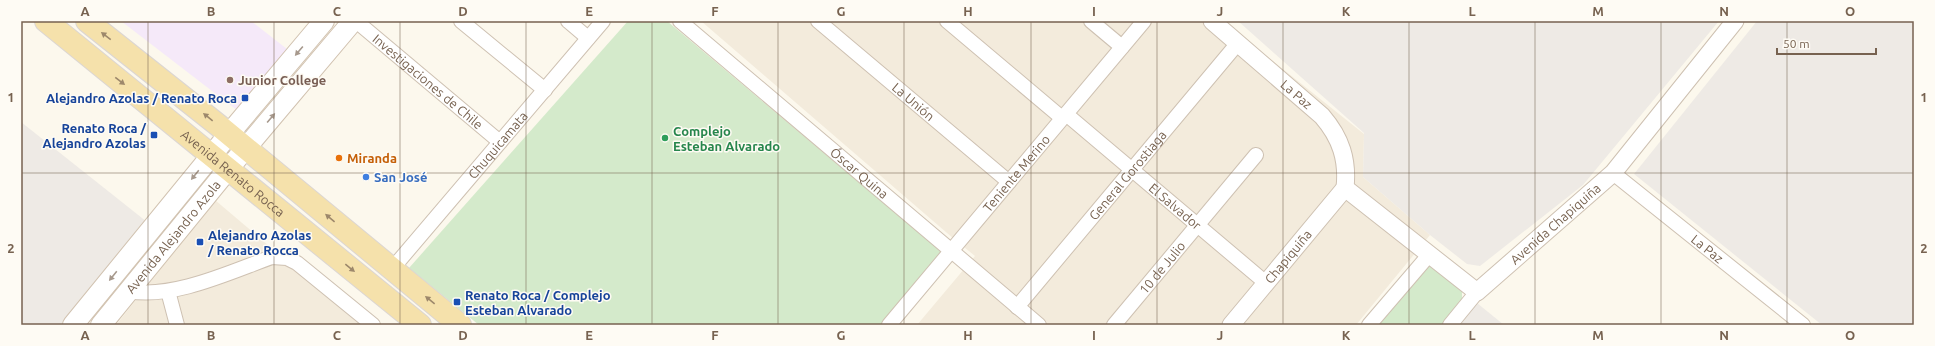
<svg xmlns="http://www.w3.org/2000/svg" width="1935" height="346" font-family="Ubuntu,sans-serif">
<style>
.residential{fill:#f3ebdc}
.industrial{fill:#eeeae5}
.education{fill:#f5e9f9}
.green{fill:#d4eacb}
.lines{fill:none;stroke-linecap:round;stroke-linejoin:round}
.minor-casing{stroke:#cec1b2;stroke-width:16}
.tertiary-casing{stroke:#cec1b2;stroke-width:19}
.secondary-casing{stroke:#d1c2b0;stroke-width:22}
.primary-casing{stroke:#dcd6d2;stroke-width:24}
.minor{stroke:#fff;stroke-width:14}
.tertiary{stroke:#fff;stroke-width:17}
.secondary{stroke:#fff;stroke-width:20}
.primary{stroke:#f5e1ab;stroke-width:22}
.oneway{fill:#9d886b}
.oneway2{fill:#a7998d}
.grid{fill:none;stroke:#776250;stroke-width:1;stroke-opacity:0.55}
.education-dot{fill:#8d6e63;stroke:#fefbf4;stroke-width:1.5}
.transit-dot{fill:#1a4fb4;stroke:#fefbf4;stroke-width:1.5}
.leisure-dot{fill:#2e9e5b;stroke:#fefbf4;stroke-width:1.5}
.food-dot{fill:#e8710a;stroke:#fefbf4;stroke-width:1.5}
.shop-dot{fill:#3f7fe0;stroke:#fefbf4;stroke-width:1.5}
.labels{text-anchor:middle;stroke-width:3;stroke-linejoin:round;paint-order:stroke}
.education-label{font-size:13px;font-weight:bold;fill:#785e54;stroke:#fefbf4;text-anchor:start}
.street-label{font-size:13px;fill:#776250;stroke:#fefbf4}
.transit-label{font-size:13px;font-weight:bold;fill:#164399;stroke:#fefbf4;text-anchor:end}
.leisure-label{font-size:13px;font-weight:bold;fill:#27864d;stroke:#fefbf4;text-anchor:start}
.food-label{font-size:13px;font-weight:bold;fill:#c56008;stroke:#fefbf4;text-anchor:start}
.shop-label{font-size:13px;font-weight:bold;fill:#366cbe;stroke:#fefbf4;text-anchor:start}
.neatline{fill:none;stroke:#776250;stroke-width:1.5}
.grid-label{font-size:13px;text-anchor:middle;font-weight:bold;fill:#776250}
</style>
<rect width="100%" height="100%" fill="#fcf8ed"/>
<!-- residential -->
<g class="residential">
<path d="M701,21H1223L1364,134L1363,177L1430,235L1356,325H917L975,256L954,239Z"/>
<path d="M215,200L362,325H116Z"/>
</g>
<!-- industrial -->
<g class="industrial">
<path d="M1238,21H1719L1583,185L1480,266L1467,264L1430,235L1363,177L1364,133Z"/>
<path d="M1757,21H1914V325H1822L1634,174Z"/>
<path d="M21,122L147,222L64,325H21Z"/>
<path d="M1477,303L1504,325H1459Z"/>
</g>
<!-- education -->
<path class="education" d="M121,21H251L287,49L238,111Z"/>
<!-- green -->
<g class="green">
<path d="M628,21H667L944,254L884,325H479L409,268Z"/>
<path d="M1429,264L1462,288V300L1442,325H1377Z"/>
</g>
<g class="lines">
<defs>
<g id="minor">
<path id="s1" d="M356,21L500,142"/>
<path d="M461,21L545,90"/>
<path d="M568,21L588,38"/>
<path id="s2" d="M680,21L1039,325"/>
<path id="s3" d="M818,21L1009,182"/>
<path d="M947,21L1062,118"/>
<path d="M1091,21L1122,47"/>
<path id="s4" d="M1066,114L1266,283"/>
<path id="s5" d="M1613,173L1803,325"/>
<path id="s6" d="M392,269L603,21"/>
<path d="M129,291C174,299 230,272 272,257L287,258L297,263L373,325"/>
<path d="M168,291L177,325"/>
<path id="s7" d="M1017,307L1238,43"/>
<path id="s8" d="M889,325L1144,21"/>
<path id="s9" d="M1114,325L1256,155"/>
<path d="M1369,325L1429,255"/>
<path d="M1450,325L1477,292"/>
</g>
<g id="tertiary">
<path id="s10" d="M1212,21L1322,116C1341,138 1348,160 1345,188"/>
<path id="s11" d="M1345,188L1477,292L1613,173L1735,21"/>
<path id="s12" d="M1231,325L1345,188"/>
</g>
<g id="secondary">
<path d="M73,325L229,134L324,21"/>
<path id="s13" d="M101,325L229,168L353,21"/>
</g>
<g id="primary">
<path id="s14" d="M46,21L420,325"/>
<path d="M87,21L218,125L460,325"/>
</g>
</defs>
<!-- minor casing -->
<use href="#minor" class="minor-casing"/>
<!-- tertiary casing -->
<use href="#tertiary" class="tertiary-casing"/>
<!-- secondary casing -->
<use href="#secondary" class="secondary-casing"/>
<!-- primary casing -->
<use href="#primary" class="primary-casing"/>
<!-- minor -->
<use href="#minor" class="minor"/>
<!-- tertiary -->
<use href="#tertiary" class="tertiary"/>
<!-- secondary -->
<use href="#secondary" class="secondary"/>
<!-- primary -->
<use href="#primary" class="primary"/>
</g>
<!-- one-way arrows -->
<defs><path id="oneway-solid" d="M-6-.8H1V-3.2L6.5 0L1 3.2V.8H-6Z"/></defs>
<g class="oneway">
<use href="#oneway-solid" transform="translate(106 36) rotate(-142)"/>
<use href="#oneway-solid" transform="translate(120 81) rotate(38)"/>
<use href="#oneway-solid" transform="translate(208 117) rotate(-141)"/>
<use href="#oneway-solid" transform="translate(330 218) rotate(-140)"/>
<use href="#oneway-solid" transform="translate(350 268) rotate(39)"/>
<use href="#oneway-solid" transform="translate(430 300) rotate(-141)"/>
</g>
<g class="oneway2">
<use href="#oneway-solid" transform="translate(299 51) rotate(130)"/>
<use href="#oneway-solid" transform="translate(271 118) rotate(-50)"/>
<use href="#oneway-solid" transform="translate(195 175) rotate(129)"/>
<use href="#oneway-solid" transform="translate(113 276) rotate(129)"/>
</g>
<!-- grid -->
<path class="grid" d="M148,21V325M274,21V325M400,21V325M526,21V325M652,21V325M778,21V325M904,21V325M1031,21V325M1157,21V325M1283,21V325M1409,21V325M1535,21V325M1661,21V325M1787,21V325M21,173H1914"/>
<!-- markers -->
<circle class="education-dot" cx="230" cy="80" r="4"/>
<g class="transit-dot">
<rect x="241" y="94" width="8" height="8" rx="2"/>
<rect x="150" y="131" width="8" height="8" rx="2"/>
<rect x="196" y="238" width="8" height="8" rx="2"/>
<rect x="453" y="298" width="8" height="8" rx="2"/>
</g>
<circle class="leisure-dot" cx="665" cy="138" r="4"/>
<circle class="food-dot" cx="339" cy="158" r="4"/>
<circle class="shop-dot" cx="366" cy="177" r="4"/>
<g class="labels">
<!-- education labels -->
<g class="education-label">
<text x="238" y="85">Junior College</text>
</g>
<!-- street labels -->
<g class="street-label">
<text dy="5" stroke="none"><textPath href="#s1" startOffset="94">Investigaciones de Chile</textPath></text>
<text dy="5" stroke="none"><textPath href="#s10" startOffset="112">La Paz</textPath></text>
<text dy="5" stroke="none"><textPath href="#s3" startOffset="125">La Unión</textPath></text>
<text dy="5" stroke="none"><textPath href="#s6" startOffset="163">Chuquicamata</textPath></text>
<text dy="5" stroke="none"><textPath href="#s14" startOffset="241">Avenida Renato Rocca</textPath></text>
<text dy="5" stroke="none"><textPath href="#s2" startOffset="235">Óscar Quina</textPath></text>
<text dy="5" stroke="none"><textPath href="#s8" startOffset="198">Teniente Merino</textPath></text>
<text dy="5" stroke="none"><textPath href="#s7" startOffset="172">General Gorostiaga</textPath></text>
<text dy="5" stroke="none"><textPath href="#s4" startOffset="143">El Salvador</textPath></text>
<text dy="5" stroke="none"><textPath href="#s11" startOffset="272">Avenida Chapiquiña</textPath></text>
<text dy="5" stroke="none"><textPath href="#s13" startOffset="114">Avenida Alejandro Azola</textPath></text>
<text dy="5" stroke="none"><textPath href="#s5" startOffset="121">La Paz</textPath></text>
<text dy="5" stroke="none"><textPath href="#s12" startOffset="89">Chapiquiña</textPath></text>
<text dy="5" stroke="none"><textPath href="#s9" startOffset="75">10 de Julio</textPath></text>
</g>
<!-- transit labels -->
<g class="transit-label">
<text x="237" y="103">Alejandro Azolas / Renato Roca</text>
<text x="146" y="133">Renato Roca /<tspan x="146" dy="15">Alejandro Azolas</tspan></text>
<text x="208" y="240" text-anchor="start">Alejandro Azolas<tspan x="208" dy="15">/ Renato Rocca</tspan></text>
<text x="465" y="300" text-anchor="start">Renato Roca / Complejo<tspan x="465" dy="15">Esteban Alvarado</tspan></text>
</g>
<!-- leisure labels -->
<g class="leisure-label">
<text x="673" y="136">Complejo<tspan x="673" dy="15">Esteban Alvarado</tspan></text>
</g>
<!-- food labels -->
<g class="food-label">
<text x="347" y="163">Miranda</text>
</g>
<!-- shop labels -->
<g class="shop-label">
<text x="374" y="182">San José</text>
</g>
</g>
<!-- border -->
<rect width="1935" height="346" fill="none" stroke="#fefbf4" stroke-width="44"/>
<!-- scale -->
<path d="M1777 48v6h99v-6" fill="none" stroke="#776250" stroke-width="2"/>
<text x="1783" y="48" font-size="12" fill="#776250" stroke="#fefbf4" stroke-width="3" paint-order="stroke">50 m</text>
<rect x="22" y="22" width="1891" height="302" class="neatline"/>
<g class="grid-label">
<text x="85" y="16">A</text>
<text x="211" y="16">B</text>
<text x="337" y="16">C</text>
<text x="463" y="16">D</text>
<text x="589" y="16">E</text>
<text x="715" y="16">F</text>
<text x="841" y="16">G</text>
<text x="968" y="16">H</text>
<text x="1094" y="16">I</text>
<text x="1220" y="16">J</text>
<text x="1346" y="16">K</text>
<text x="1472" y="16">L</text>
<text x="1598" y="16">M</text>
<text x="1724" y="16">N</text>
<text x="1850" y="16">O</text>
<text x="11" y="102">1</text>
<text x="1924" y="102">1</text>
<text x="11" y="253">2</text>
<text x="1924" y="253">2</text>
<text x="85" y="340">A</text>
<text x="211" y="340">B</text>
<text x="337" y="340">C</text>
<text x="463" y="340">D</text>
<text x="589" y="340">E</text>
<text x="715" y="340">F</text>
<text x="841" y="340">G</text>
<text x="968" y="340">H</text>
<text x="1094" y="340">I</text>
<text x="1220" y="340">J</text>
<text x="1346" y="340">K</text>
<text x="1472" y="340">L</text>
<text x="1598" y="340">M</text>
<text x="1724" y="340">N</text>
<text x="1850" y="340">O</text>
</g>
</svg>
